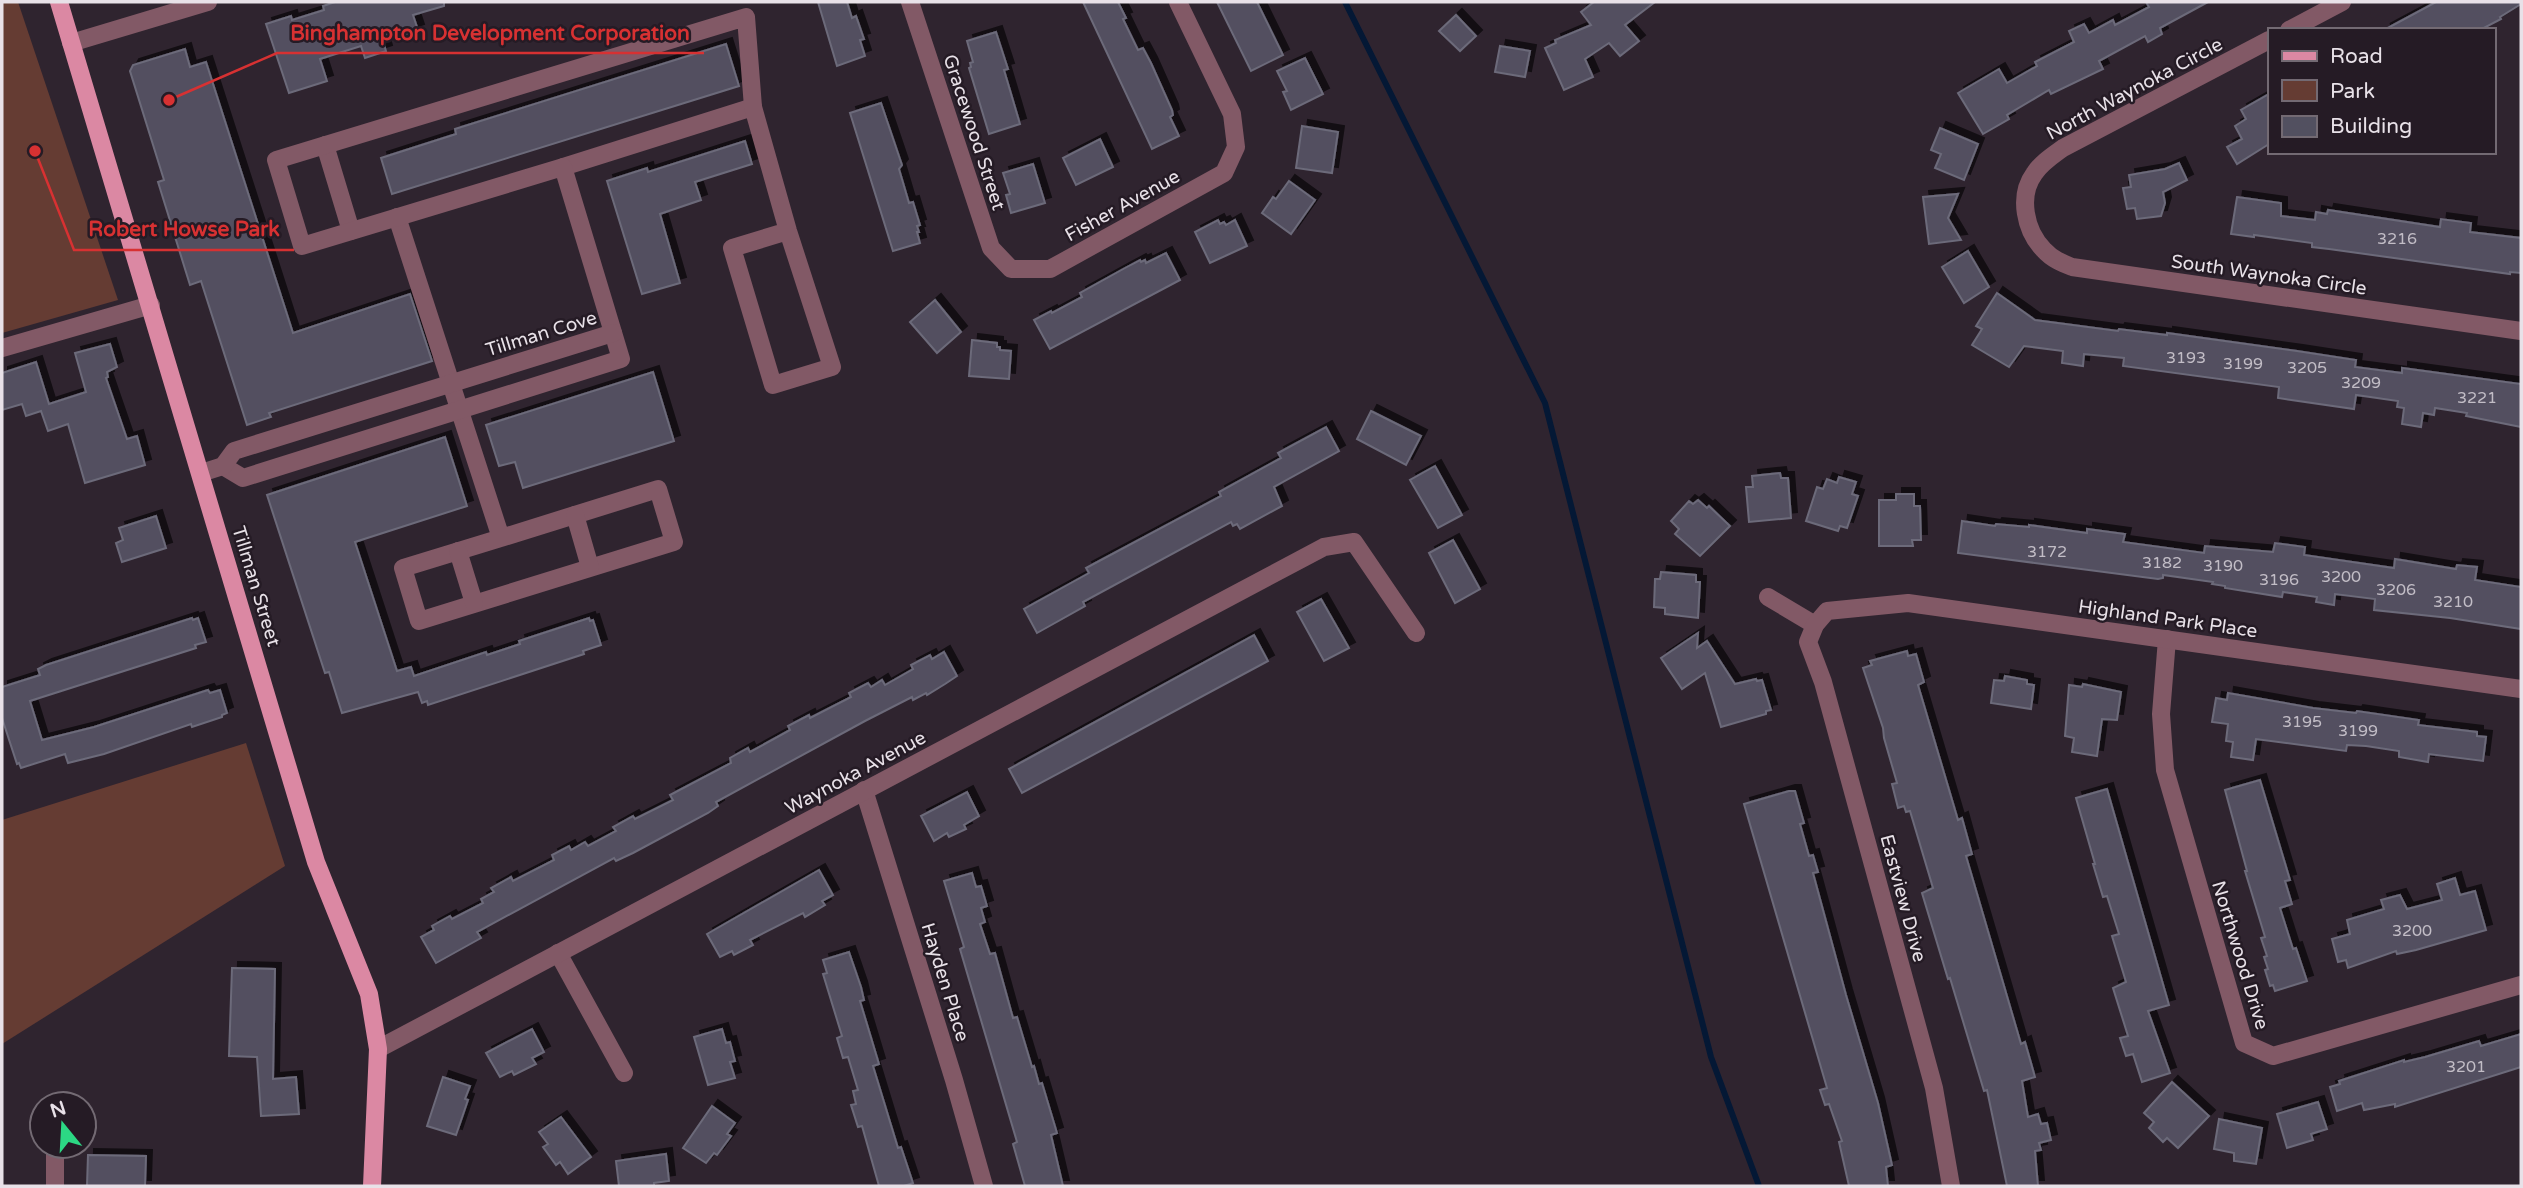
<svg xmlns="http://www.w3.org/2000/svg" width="2523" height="1188" font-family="'Varela Round',sans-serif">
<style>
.green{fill:#653c33}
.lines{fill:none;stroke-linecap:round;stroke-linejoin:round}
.stream{stroke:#041835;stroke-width:6}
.building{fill:#525060;stroke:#6c6a7a;stroke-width:2;filter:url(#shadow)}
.minor{stroke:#825966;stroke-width:18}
.major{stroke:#db88a3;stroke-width:18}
.labels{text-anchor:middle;stroke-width:5;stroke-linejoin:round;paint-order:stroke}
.number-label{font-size:16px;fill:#c2bdc6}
.street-label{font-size:19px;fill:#e8e1e8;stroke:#251b25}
.leader{fill:none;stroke:#d73132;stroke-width:2.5}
.callout-dot{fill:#d73132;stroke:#251b25;stroke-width:2.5}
.callout-label{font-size:21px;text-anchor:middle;font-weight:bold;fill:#d73132;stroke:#251b25;stroke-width:5;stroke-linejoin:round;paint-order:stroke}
</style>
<defs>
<filter id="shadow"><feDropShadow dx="6" dy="-6" stdDeviation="0" flood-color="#0009"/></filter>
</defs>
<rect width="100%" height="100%" fill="#2f242f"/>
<!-- green -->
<g class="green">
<path d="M2,2H18L118,300L2,333Z"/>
<path d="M246,743L285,866L2,1044V820Z"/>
</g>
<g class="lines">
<!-- stream -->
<path class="stream" d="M1345,2L1545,403L1711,1057L1759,1186"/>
</g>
<!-- building -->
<g class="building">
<path d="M335,2H444V6L413,15L418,30L383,41L386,51L365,58L361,46L320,59L327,81L289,93L266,24L291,16L292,20L324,10L323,6Z"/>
<path d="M818,2H847L852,18L856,16L864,39L860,40L865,56L837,66Z"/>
<path d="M1083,2H1118L1126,18L1123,19L1138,50L1143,48L1151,63L1172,110L1173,115L1170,117L1179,136L1152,149Z"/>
<path d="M1217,2H1257L1283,55L1251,71Z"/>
<path d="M1594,2H1655L1625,25L1639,41L1620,56L1609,43L1585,59L1593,77L1564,90L1545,48L1556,43L1555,40L1591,25L1581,12Z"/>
<path d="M2146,2H2208L2160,28L2162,34L2148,42L2145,36L2099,61L2103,69L2051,94L2049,90L2007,115L2009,119L1983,134L1958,93L1999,69L2007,83L2037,66L2035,62L2074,42L2069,31L2084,24L2089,33L2113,20L2115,25L2149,7Z"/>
<path d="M2436,2H2521V4L2500,17L2501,19L2480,30H2384Z"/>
<path d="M1456,15L1476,36L1460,51L1439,31Z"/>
<path d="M996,32L1008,69L1004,70L1020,124L989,134L969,68L971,67L970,63L973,62L967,41Z"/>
<path d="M726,44L739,86L392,194L381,158L456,134L455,129Z"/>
<path d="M1500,46L1530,51L1525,77L1495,72Z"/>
<path d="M185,49L190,67L206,62L293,333L410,294L432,361L269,413L271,417L247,425L201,281L190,285L158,182L164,180L130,71L133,65Z"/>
<path d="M1305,58L1323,94L1291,110L1283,92L1287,91L1277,71Z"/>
<path d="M2269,94V144L2237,164L2227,147L2242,139L2235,126L2246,119L2241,110Z"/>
<path d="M881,103L902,165L899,169L909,203L913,202L920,225L917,226L919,232H917L920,243L893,251L850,113Z"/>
<path d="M1302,126L1338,132L1332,173L1296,168Z"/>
<path d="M1940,128L1978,144L1964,180L1935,168L1941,154L1931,150Z"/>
<path d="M1100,139L1113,167L1076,185L1063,158Z"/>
<path d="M745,141L752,164L695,182L701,200L660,214L680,283L642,294L607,181L647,168L648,172Z"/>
<path d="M2179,163L2187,180L2163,192L2165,203L2161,216L2137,219L2135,208L2127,209L2123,188L2131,187L2129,175L2165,169Z"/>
<path d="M1033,164L1045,203L1011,213L1006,195L1010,194L1003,173Z"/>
<path d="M1289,181L1315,200L1291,234L1262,213L1273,197L1276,199Z"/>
<path d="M1958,194L1948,218L1961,240L1929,244L1923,197Z"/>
<path d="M2237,197L2281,203V216L2315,220L2316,212L2327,214L2328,210L2440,227L2441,219L2471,223L2470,232L2521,238V273L2510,272V274L2329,249L2312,247V243L2254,235V237L2231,234Z"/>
<path d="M1218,220L1220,224L1224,222L1226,225L1235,220L1247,246L1210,263L1195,232Z"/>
<path d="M1968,251L1989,287L1964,303L1942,267Z"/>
<path d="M1166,253L1180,280L1050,349L1034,320L1051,311L1052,313L1082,297L1080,293L1125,268L1140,260L1141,262L1145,260L1146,263Z"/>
<path d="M1997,293L2035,320L2118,331L2119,329L2167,335V333L2297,351L2356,360L2355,367L2402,373V368L2521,384V427L2466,416L2467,413L2435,408L2434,415L2423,413L2421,427L2402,424L2404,408L2397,407L2398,401L2356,395L2354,409L2278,398L2279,387L2123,366L2124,358L2084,354L2083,366L2062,363L2063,351L2024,346L2009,367L1972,345L1982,329L1976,326Z"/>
<path d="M935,300L961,332L937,353L910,322Z"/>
<path d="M972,340L997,343V347H1000V350L1011,351L1009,379L969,376Z"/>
<path d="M110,344L117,367L107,372L108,377L106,378L127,439L137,436L145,465L85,483L68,424L48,431L41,411L26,416L22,404L2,410V373L36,362L49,404L86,392L75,353Z"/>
<path d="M653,372L674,441L523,488L515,462L499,466L486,425Z"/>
<path d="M1371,411L1421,436L1406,465L1357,439Z"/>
<path d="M1326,427L1339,451L1274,487L1282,506L1240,529L1237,524L1233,526L1231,522L1083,602L1085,606L1037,633L1024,609L1089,573L1086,568L1221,496L1219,492L1281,458L1278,453Z"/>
<path d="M445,437L467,506L355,542L397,671L411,667L414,676L486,652L487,655L520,644L519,641L589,618L590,621L593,620L601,645L583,651L584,654L428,705L427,701L422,703L418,692L342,713L329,672L325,673L267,495Z"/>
<path d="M1435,466L1462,515L1438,528L1410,480Z"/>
<path d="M1780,473L1781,478H1788L1791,518L1749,522L1746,487H1753L1752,476Z"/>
<path d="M1839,477L1856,482L1852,494L1858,496L1847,528L1840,526L1838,531L1806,521L1817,487L1823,489L1827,479L1837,483Z"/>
<path d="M1896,494H1914V506H1920L1921,540H1912L1913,546H1879V500H1896Z"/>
<path d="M1698,500L1707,508L1709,506L1730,526L1700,556L1675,534L1679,529L1671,521L1689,501L1693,504Z"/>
<path d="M156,516L166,548L122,562L116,543L123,540L119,528Z"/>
<path d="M1962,521L1995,526L1996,524L2029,527V525L2087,533V529L2125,534L2123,542L2204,553L2205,546L2273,552L2275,543L2305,547L2304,555L2394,568L2395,559L2456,569L2457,565L2477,567L2475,580L2521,587V629L2450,618L2374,610L2375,599L2335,594L2334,605L2316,602L2317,597L2283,592L2282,597L2225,588V586L2212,584L2213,582L2163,575V578L2158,579L1958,553Z"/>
<path d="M1453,540L1480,589L1455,603L1429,553Z"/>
<path d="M1661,572L1696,575V582H1700L1698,618L1665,614V608L1654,607L1655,579H1660Z"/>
<path d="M1321,599L1349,648L1324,661L1297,612Z"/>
<path d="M192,618L193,620L198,618L206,642L195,645L196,648L30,701L42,740L94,727L208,690L210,693L220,690L227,713L222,715V717L192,727L191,724L104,754L68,763L65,754L21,768L19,763L17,764L2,718V687L40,675L38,669L46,665Z"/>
<path d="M1698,633L1697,648L1707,641L1735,684L1756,679L1757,681L1762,680L1771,710L1766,711V714L1721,727L1705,673L1682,689L1661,658Z"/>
<path d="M1254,635L1268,661L1022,793L1009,769Z"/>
<path d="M1907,651L1908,656L1916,654L1924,682L1918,685L1958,820L1962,818L1972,854L1966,856L2021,1044L2025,1042L2035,1077L2022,1081L2028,1117L2038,1114L2041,1124L2047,1123L2051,1140L2039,1143L2041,1150L2035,1151L2038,1186H2007L1987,1090L1984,1091L1950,978L1948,979L1922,893L1933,888L1910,811L1906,812L1904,806L1898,808L1892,784L1897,783L1884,738L1883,728L1863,668L1872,665L1870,661Z"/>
<path d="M944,652L957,676L945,684L927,695L926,693L913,700L912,697L865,721L716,802L718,806L708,813L633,853L616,861L614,858L477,932L481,938L436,963L421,937L434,930L432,926L450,916L452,919L483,903L481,899L494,892L491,888L511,877L513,881L554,860L552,855L569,846L571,850L585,842L588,846L616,831L613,827L633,816L635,819L673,800L670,795L731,763L730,758L748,748L750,752L790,730L788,726L809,715L810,718L851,697L849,693L868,683L871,687L882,680L885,685L913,669L911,665L930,655L932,659Z"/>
<path d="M2005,676L2027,680V684L2034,685L2031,709L1991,703L1994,680L2004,681Z"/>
<path d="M2083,684L2121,692L2117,720L2102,719L2097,756L2072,752L2074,738L2065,736L2069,685L2082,687Z"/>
<path d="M2228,693L2313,708L2356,713L2357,711L2419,720L2418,725L2477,732V736L2486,737L2483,761L2429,754L2428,762L2399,757V751L2366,746L2347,745L2346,751L2256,739L2253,760L2231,757L2233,742L2226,741L2228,724L2212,722L2216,698L2227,700Z"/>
<path d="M2260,780L2290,880L2285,881L2292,904L2280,908L2293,949L2296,948L2307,981L2275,991L2273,985L2270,986L2265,970L2268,969L2264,957L2267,956L2261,938L2265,937L2245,871H2247L2225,790Z"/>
<path d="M2107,789L2169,1005L2148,1011L2170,1073L2142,1082L2133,1054L2126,1056L2120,1038L2128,1036L2113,988L2126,982L2112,936L2119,934L2107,896L2103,897L2093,864H2095L2076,798Z"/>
<path d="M1789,791H1795L1804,823L1800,824L1809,856L1813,855L1818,872L1813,873L1846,995L1878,1103L1892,1165L1886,1167L1888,1186H1849L1839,1142L1842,1141L1829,1104L1825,1105L1820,1090L1827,1088L1744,804Z"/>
<path d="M967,792L979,816L964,825L966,829L949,837L947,833L934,841L921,816Z"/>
<path d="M819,870L833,895L822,901L825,905L805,917L803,913L750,940L753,945L734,955L732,951L720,957L707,934Z"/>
<path d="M972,873L976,887L981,886L987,906L981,908L985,922L980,924L990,954L995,953L1013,1018L1017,1017L1032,1067L1034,1066L1039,1084L1042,1083L1057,1133L1051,1135L1063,1186H1025L1013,1144L1017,1142L960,949L964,947L944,881Z"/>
<path d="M2455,878L2460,895L2475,891L2486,930L2416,950L2397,954L2396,951L2348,968L2346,960L2338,962L2332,939L2350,934L2347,920L2384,909L2381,900L2400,895L2407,909L2442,900L2437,884Z"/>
<path d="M849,952L861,987L864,1000L860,1001L879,1064L873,1066L898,1148L901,1147L913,1183L904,1186H879L862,1126L858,1127L851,1105L856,1104L853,1091L858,1090L848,1057L843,1058L837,1038L842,1036L823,974L827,973L823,960Z"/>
<path d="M232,968L275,969L273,1079L296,1077L299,1114L261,1116L257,1057L229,1056Z"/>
<path d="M532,1029L544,1052L532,1058L536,1064L514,1075L512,1071L500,1077L486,1053Z"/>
<path d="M722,1029L726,1043L730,1042L735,1061L730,1062L735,1078L708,1085L694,1037Z"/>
<path d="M2521,1034V1067L2395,1107V1104L2364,1110L2362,1103L2337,1111L2330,1087L2340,1084L2339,1081L2404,1060V1062L2425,1057L2479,1041L2481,1046Z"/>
<path d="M443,1077L470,1086L465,1099L468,1100L456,1135L427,1126Z"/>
<path d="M2172,1082L2209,1116L2178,1148L2167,1138L2163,1142L2149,1128L2154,1122L2144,1113Z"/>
<path d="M2318,1102L2327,1129L2311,1134L2313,1140L2287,1148L2277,1114Z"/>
<path d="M712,1106L735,1123L727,1134L731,1136L717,1155L714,1153L706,1163L683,1148Z"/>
<path d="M561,1117L591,1157L568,1174L560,1162L556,1165L543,1147L548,1144L539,1132Z"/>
<path d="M2219,1119L2262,1128L2256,1164L2234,1161V1153L2214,1149Z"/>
<path d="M666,1154L669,1181L654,1183V1186H619L616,1161Z"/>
<path d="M88,1155L146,1156L145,1186H87Z"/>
</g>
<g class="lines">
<!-- minor -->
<g class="minor">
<path d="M910,2L991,248L1011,269H1050L1224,173L1236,147L1232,114L1178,2"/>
<path d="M2289,30L2342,2"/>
<path d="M2269,40L2063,148C2052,156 2041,163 2034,174C2018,196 2025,231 2044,250C2052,259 2062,263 2072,267L2521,331"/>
<path d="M71,43L208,2"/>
<path d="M325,145L351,231"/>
<path d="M563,167L753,107"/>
<path d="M397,217L501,538L403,568L419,621L674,542L658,489L501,538"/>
<path d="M2,348L151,305"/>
<path d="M223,466L243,478L621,359L563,167L302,246L276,160L746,17L753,107L788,231L832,367L773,385L732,248L788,231"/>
<path d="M201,473L223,466L234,451L613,333"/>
<path d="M575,515L590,567"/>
<path d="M458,551L474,603"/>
<path d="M1768,597L1815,625"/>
<path d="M2167,639L2161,714L2165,770L2244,1043L2273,1056L2521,985"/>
<path d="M864,790L954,1080L984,1186"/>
<path d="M558,953L624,1073"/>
<path d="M378,1049L1324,547L1354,542L1416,633"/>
<path d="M55,1186V1146"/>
<path d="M1951,1186L1934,1088L1823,682L1808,642L1815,625L1827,611L1908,603L2521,689"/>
</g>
<!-- major -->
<path class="major" d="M59,2L316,862L369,994L378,1049L372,1186"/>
</g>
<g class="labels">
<!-- number labels -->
<g class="number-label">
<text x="2397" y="244">3216</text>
<text x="2186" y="363">3193</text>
<text x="2243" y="369">3199</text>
<text x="2307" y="373">3205</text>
<text x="2361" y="388">3209</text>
<text x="2477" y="403">3221</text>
<text x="2047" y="557">3172</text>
<text x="2162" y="568">3182</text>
<text x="2223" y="571">3190</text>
<text x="2341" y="582">3200</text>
<text x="2279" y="585">3196</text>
<text x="2396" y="595">3206</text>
<text x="2453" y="607">3210</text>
<text x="2302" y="727">3195</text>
<text x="2358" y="736">3199</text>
<text x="2412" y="936">3200</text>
<text x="2466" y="1072">3201</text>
</g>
<!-- street labels -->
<g class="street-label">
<text transform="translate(2134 88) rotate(-28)" y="7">North Waynoka Circle</text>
<text transform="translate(975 132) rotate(72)" y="7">Gracewood Street</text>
<text transform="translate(1122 205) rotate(-29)" y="7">Fisher Avenue</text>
<text transform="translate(2269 274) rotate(8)" y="7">South Waynoka Circle</text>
<text transform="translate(541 333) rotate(-17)" y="7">Tillman Cove</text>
<text transform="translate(257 586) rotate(73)" y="7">Tillman Street</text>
<text transform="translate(2168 618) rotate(8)" y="7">Highland Park Place</text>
<text transform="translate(855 772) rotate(-28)" y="7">Waynoka Avenue</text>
<text transform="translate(1904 898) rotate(75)" y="7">Eastview Drive</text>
<text transform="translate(2241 955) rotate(73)" y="7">Northwood Drive</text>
<text transform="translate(946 982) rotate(73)" y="7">Hayden Place</text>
</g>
</g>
<!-- callouts -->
<path class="leader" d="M169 100L277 53H704M35 151L74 250H294"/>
<g class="callout-dot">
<circle cx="169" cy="100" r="7"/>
<circle cx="35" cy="151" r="7"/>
</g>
<g class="callout-label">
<text x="490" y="40">Binghampton Development Corporation</text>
<text x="184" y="236">Robert Howse Park</text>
</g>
<!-- border -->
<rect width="2523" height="1188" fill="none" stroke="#e8e1e8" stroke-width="7"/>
<!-- legend -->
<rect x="2268" y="28" width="228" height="126" fill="#251b25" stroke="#736a73" stroke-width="2"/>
<rect x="2282" y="51" width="35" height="10" fill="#db88a3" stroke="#736a73" stroke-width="2"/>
<text x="2330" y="63" font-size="21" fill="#e8e1e8">Road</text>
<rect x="2282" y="80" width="35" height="21" fill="#653c33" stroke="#736a73" stroke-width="2"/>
<text x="2330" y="98" font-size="21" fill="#e8e1e8">Park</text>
<rect x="2282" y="116" width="35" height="21" fill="#525060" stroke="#736a73" stroke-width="2"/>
<text x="2330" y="133" font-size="21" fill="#e8e1e8">Building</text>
<!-- north arrow -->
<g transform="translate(63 1125) rotate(342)"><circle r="33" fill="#251b25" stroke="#736a73" stroke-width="2"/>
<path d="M0-5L12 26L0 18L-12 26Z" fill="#2cd884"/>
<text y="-10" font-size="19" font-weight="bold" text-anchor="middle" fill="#e8e1e8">N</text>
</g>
</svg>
